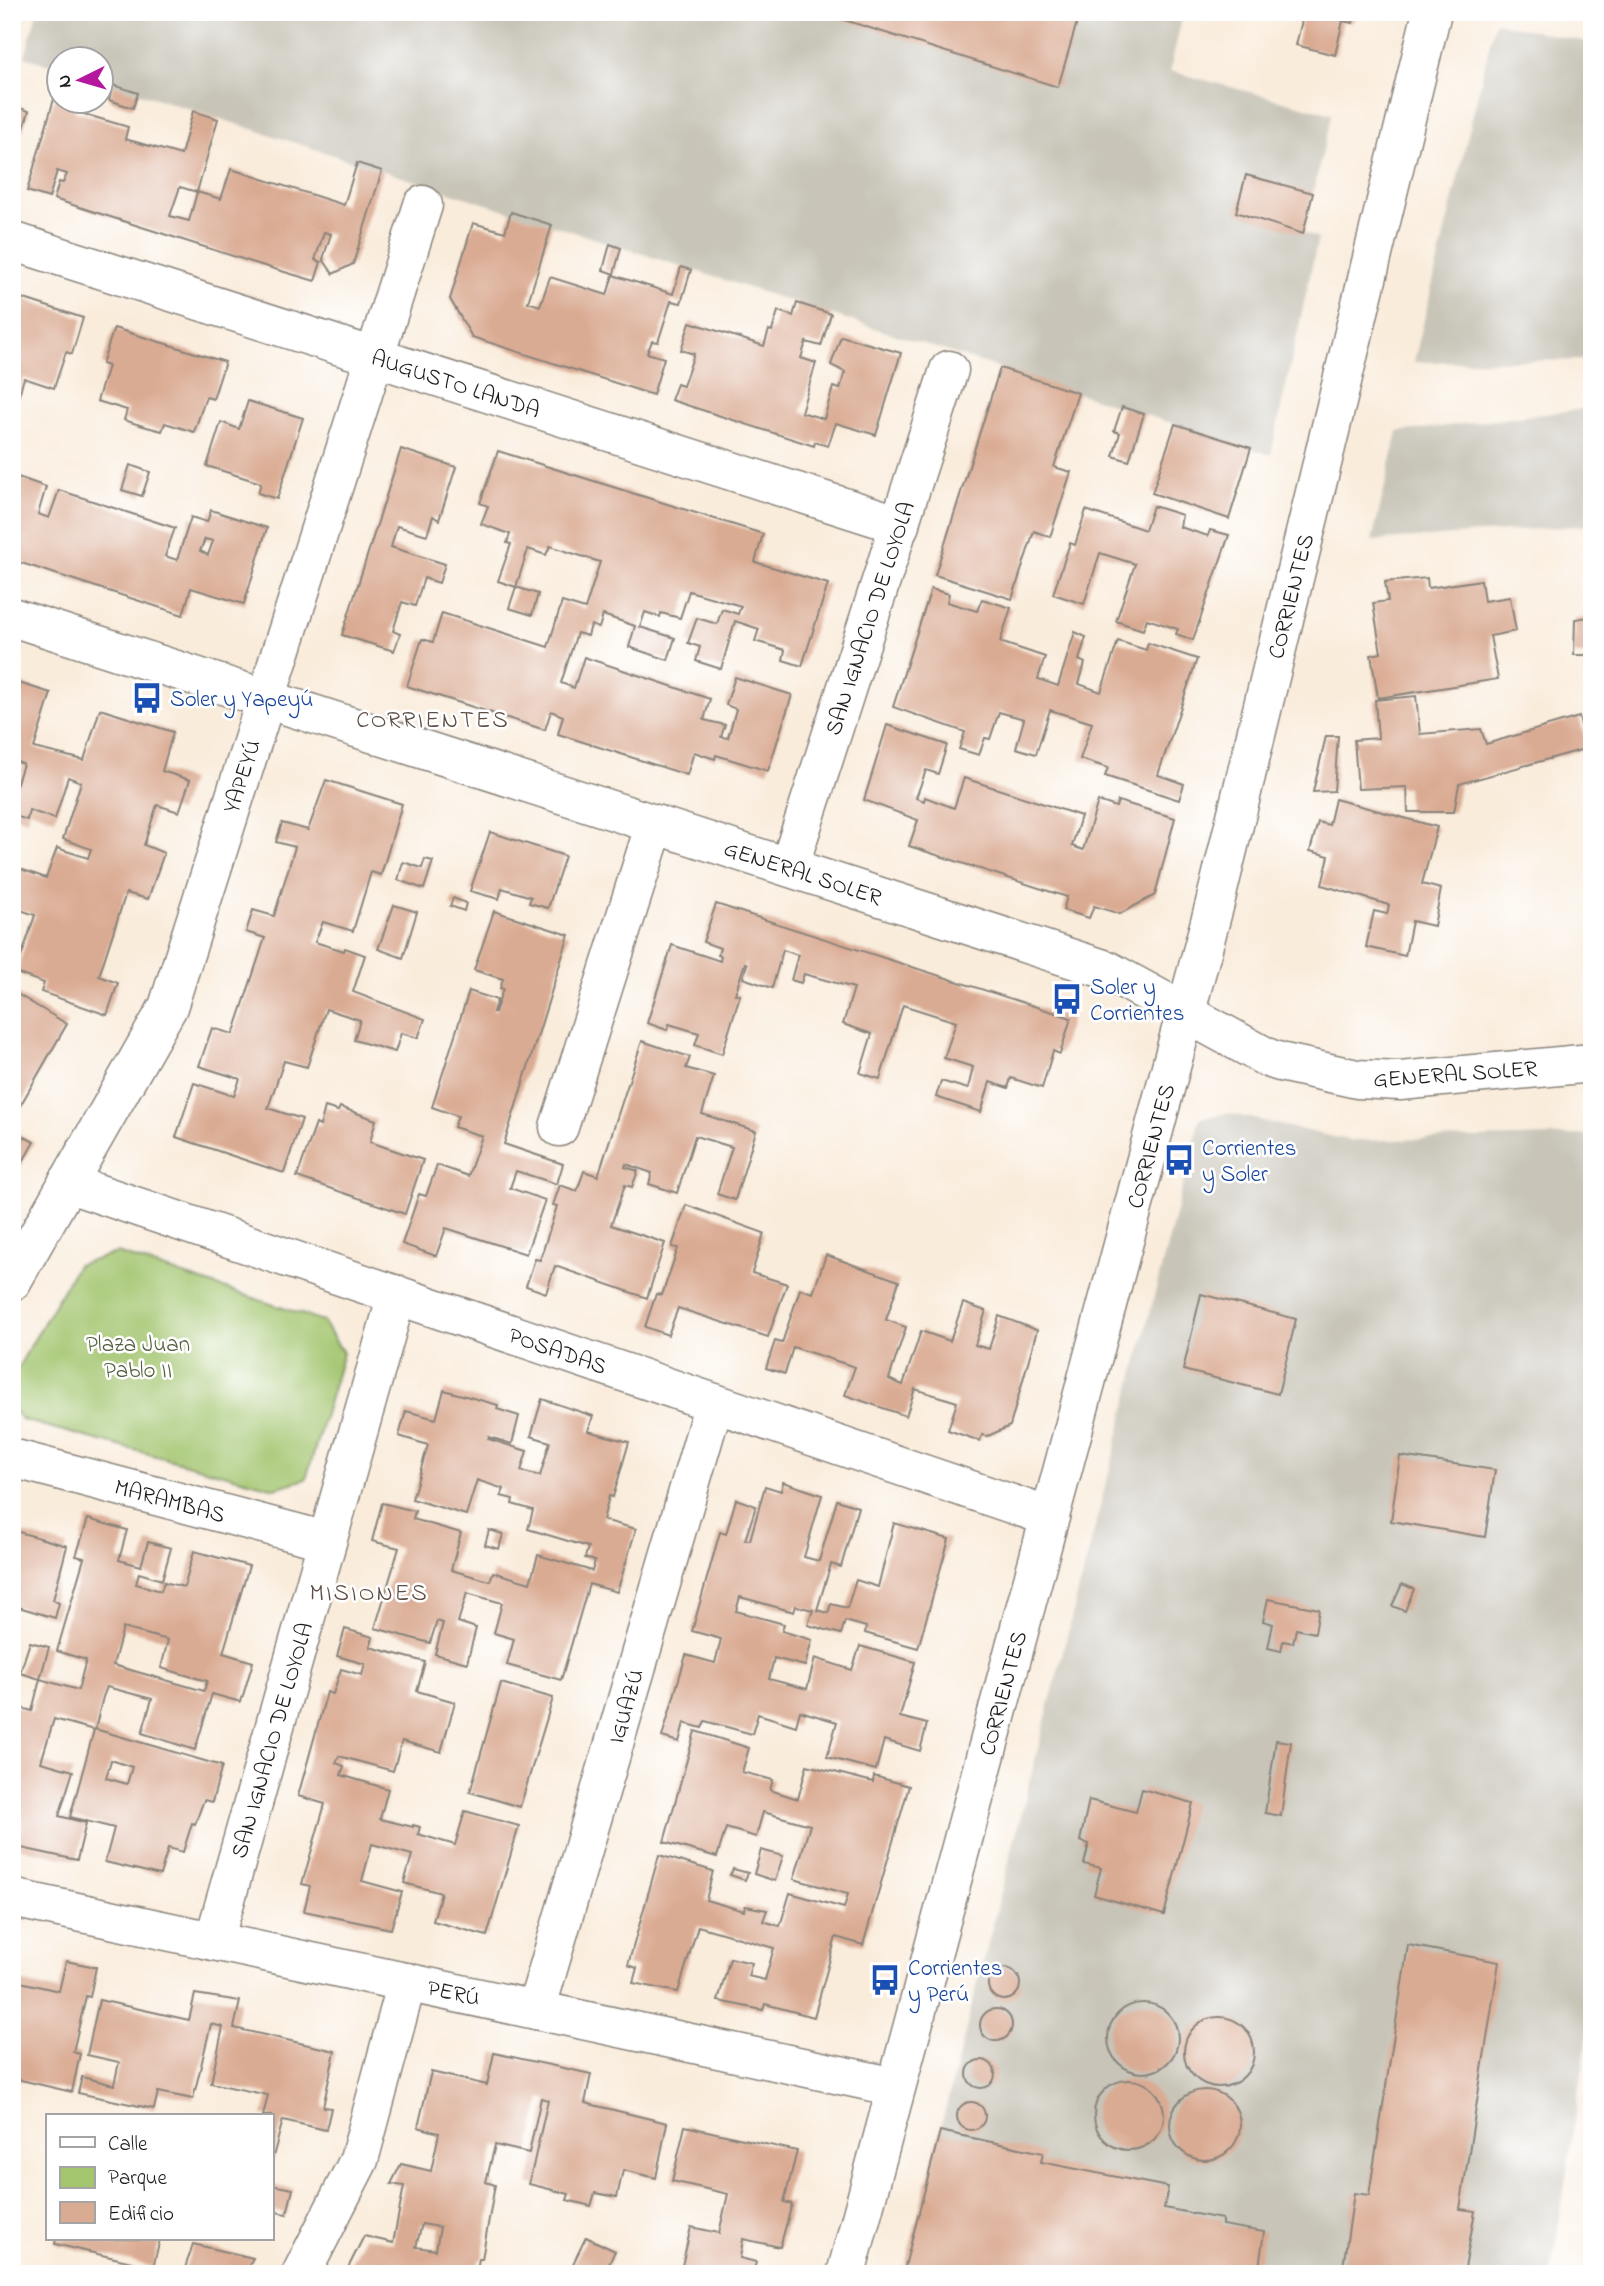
<svg xmlns="http://www.w3.org/2000/svg" width="1604" height="2286" font-family="'Indie Flower',sans-serif">
<style>
.industrial{fill:#c8c4b8}
.green{fill:#a3c56e;stroke:#607045;stroke-width:2}
.building{fill:#daab93;fill-rule:evenodd}
.lines{fill:none;stroke-linecap:round;stroke-linejoin:round}
.minor-casing{stroke:#8a847c;stroke-width:41}
.minor{stroke:#fff;stroke-width:38}
.labels{text-anchor:middle;stroke-width:5;stroke-linejoin:round;paint-order:stroke}
.street-label{font-size:23px;fill:#1c1c1c;stroke:#fff}
.transit-label{font-size:23px;fill:#164399;stroke:#fff;text-anchor:start}
.park-label{font-size:23px;fill:#52603d;stroke:#fff}
.neighbourhood-label{font-size:24px;letter-spacing:2px;fill:#5e4e46;stroke:#fff}
</style>
<rect width="100%" height="100%" fill="#fff"/>
<filter id="ink" filterUnits="userSpaceOnUse"><feTurbulence type="fractalNoise" baseFrequency=".0143" numOctaves="2"/><feDisplacementMap in="SourceGraphic" scale="14" xChannelSelector="R" yChannelSelector="G"/><feConvolveMatrix kernelMatrix="1 2 1 2 8 2 1 2 1" color-interpolation-filters="sRGB"/></filter>
<filter id="wash" filterUnits="userSpaceOnUse"><feTurbulence type="fractalNoise" baseFrequency=".00686" numOctaves="4" result="noise"/><feDisplacementMap in="SourceGraphic" scale="28" xChannelSelector="R" yChannelSelector="G"/><feGaussianBlur stdDeviation="1.57" result="paint"/><feColorMatrix in="noise" values="0 0 0 0 0 0 0 0 0 0 0 0 0 0 0 0 0 1.4 0 .05"/><feComposite in="paint" operator="in"/></filter>
<g filter="url(#wash)">
<rect width="100%" height="100%" fill="#f9ecdb"/>
<!-- industrial -->
<g class="industrial">
<path d="M37,12H1183L1170,71L1332,114L1303,233L1318,238L1271,455L102,81V60H60L59,68L25,57Z"/>
<path d="M1495,22L1592,43V360L1414,362Z"/>
<path d="M1591,408L1590,525L1372,541L1398,432Z"/>
<path d="M1227,1113L1352,1141L1590,1135L1592,2009L1551,2274H903L1200,1118Z"/>
</g>
<!-- green -->
<path class="green" d="M117,1253L323,1321L343,1353L306,1479L275,1488L23,1420L12,1409V1378L77,1265Z"/>
<g id="blocks">
<!-- building -->
<g class="building">
<path d="M819,12H1080L1058,87Z"/>
<path d="M1304,12H1355L1353,23L1343,21L1335,55L1296,45Z"/>
<path d="M59,82L60,102H76L74,111L128,127L125,139L181,155L193,111L218,119L197,192L180,187L170,216L189,221L197,192L221,199L231,169L344,205L357,163L382,171L353,264L333,274L323,259L331,234L324,232L315,260L321,262L315,281L261,265L54,199L59,182L63,183L67,174L57,171L49,198L27,191Z"/>
<path d="M113,85L138,93L133,108L109,100Z"/>
<path d="M12,105L29,111L20,140L12,137Z"/>
<path d="M1246,175L1313,193L1303,234L1236,212Z"/>
<path d="M511,212L552,225L528,302L540,306L550,277L607,295L613,275L673,294L681,267L691,270L681,303L671,301L658,342L652,341L647,353L664,358L653,395L472,337L450,299L473,223L505,232Z"/>
<path d="M610,244L621,248L614,274L603,270Z"/>
<path d="M12,295L83,318L72,354L66,352L54,388L24,378L13,415Z"/>
<path d="M797,303L831,314L821,346L806,342L801,358L816,363L801,412L824,419L833,387L840,389L845,372L831,365L841,336L901,353L876,435L836,423L828,446L815,442L814,446L671,400L677,384L683,386L694,354L681,350L690,322L764,346L769,330L772,331L778,311L793,316Z"/>
<path d="M114,328L225,362L213,399L206,397L194,432L165,423L162,431L143,426L124,420L127,410L97,401L108,366L102,364Z"/>
<path d="M1000,368L1078,393L1054,467L1071,472L1050,537L1034,531L1012,599L935,575Z"/>
<path d="M248,401L303,418L277,499L258,493L261,483L207,466L221,422L239,429Z"/>
<path d="M1122,407L1144,414L1129,461L1113,456L1120,433L1114,431Z"/>
<path d="M1175,424L1251,448L1229,519L1152,493Z"/>
<path d="M401,449L456,467L439,520L433,516L427,535L397,526L391,547L445,564L439,583L424,578L415,606L402,602L393,631L400,634L394,651L342,635Z"/>
<path d="M498,451L763,534L755,562L828,584L802,666L783,660L785,650L755,641L759,629L735,621L721,669L696,661L700,647L688,643L697,618L717,624L722,609L738,614L741,606L689,591L680,618L661,613L660,617L645,612L640,627L675,638L668,660L629,647L635,626L603,615L599,628L591,625L588,636L577,633L561,683L574,688L584,657L710,699L704,720L725,725L721,737L728,738L736,709L726,705L735,677L792,695L768,771L716,755L715,759L694,752L687,775L558,734L563,716L551,711L545,730L407,686L422,639L433,642L442,613L548,647L562,602L585,609L600,562L550,546L546,555L528,549L516,587L538,594L532,615L509,608L516,587L498,581L511,544L507,543L510,534L481,524L488,506L480,503Z"/>
<path d="M130,465L150,472L142,496L122,490Z"/>
<path d="M12,475L46,487L38,514L49,518L59,490L175,528L165,556L177,560L191,517L207,522L211,510L267,528L244,604L191,588L183,615L12,560ZM205,539L213,541L208,555L200,551Z"/>
<path d="M1153,506L1182,515L1180,527L1208,536L1210,530L1229,535L1193,640L1176,634L1178,629L1147,619L1143,630L1116,621L1135,564L1100,553L1084,604L1053,594L1070,543L1075,545L1086,510L1145,530Z"/>
<path d="M1427,578L1428,588L1481,580L1484,601L1510,597L1516,631L1490,636L1498,679L1378,698L1371,655L1381,653L1373,603L1388,601L1385,582Z"/>
<path d="M931,589L949,594L947,602L977,611L982,599L1011,608L1000,642L1045,657L1038,679L1058,686L1075,632L1086,637L1079,660L1085,663L1079,684L1101,692L1118,641L1146,650L1148,643L1197,659L1158,775L1184,784L1179,800L1105,776L1108,768L1080,759L1092,723L1050,710L1036,754L1016,748L1024,719L999,712L990,739L985,738L979,755L959,749L965,732L893,707Z"/>
<path d="M1589,617L1588,655H1574L1575,619Z"/>
<path d="M12,681L51,693L34,748L84,760L100,709L173,732L162,771L190,780L179,812L157,805L144,845L164,853L148,899L126,893L99,976L118,983L107,1015L41,992L44,983L16,973L35,915L12,907V866L46,878L57,848L88,858L91,849L63,839L81,782L68,777L55,819L29,810L27,820L12,815V798L23,764L12,760Z"/>
<path d="M1416,696L1420,734L1481,729L1486,744L1579,717L1584,735L1588,734V748L1459,784L1454,812H1408L1407,787L1358,789L1354,740L1378,738L1375,700Z"/>
<path d="M887,725L947,745L938,774L926,770L916,798L924,801L925,797L954,808L964,778L1081,816L1072,846L1083,850L1098,801L1116,807L1118,801L1175,818L1155,895L1120,914L1094,906L1089,918L1063,910L1067,897L909,846L918,820L864,800Z"/>
<path d="M1326,736H1338L1334,791L1313,792Z"/>
<path d="M326,780L402,804L381,875L371,872L353,931L323,922L315,942L344,951L345,948L365,955L353,992L425,1019L418,1038L401,1033L395,1052L354,1040L360,1020L326,1009L307,1067L284,1061L268,1108L302,1119L284,1173L176,1137L194,1083L234,1096L240,1079L199,1066L212,1028L233,1034L236,1026L265,938L246,932L253,910L274,916L295,847L276,842L282,823L308,830Z"/>
<path d="M1335,799L1437,827L1422,884L1441,889L1434,926L1412,921L1405,956L1366,947L1374,911L1387,914L1389,905L1322,885L1329,856L1310,851L1318,822L1329,825Z"/>
<path d="M490,832L565,856L548,908L529,903L531,897L502,888L499,899L470,891Z"/>
<path d="M425,859L433,861L424,889L398,880L403,862L422,868Z"/>
<path d="M453,898L466,903L464,911L450,906Z"/>
<path d="M716,904L1071,1018L1060,1054L1053,1051L1042,1088L1011,1078L1008,1088L990,1082L981,1112L936,1097L941,1081L968,1089L973,1067L944,1058L956,1022L903,1005L880,1079L860,1073L872,1034L843,1024L854,988L804,974L801,983L791,980L798,955L783,950L772,988L743,978L747,964L745,963L735,994L740,995L722,1054L695,1045L699,1033L669,1024L667,1030L647,1023L672,945L720,961L721,956L718,955L720,948L703,942Z"/>
<path d="M394,905L417,912L403,958L378,949Z"/>
<path d="M494,911L569,935L504,1144L563,1164L557,1184L516,1171L510,1188L545,1200L526,1254L446,1228L436,1256L402,1244L419,1194L426,1196L437,1165L468,1176L482,1136L454,1127L458,1116L432,1107L469,991L497,1000L493,1012H495L503,989L500,988L503,979L474,970Z"/>
<path d="M17,994L67,1024L12,1120V1003Z"/>
<path d="M642,1041L690,1057L686,1068L714,1076L702,1114L756,1131L735,1200L717,1194L732,1147L695,1136L677,1193L649,1184L652,1173L626,1164L625,1167L638,1171L632,1187L625,1185L611,1225L665,1243L647,1298L555,1266L546,1293L526,1286L535,1259L540,1260L557,1206L553,1205L560,1185L577,1191L584,1171L598,1176Z"/>
<path d="M325,1107L338,1111L340,1107L376,1120L370,1142L423,1160L405,1214L297,1177L316,1124L320,1126Z"/>
<path d="M12,1130L34,1142L15,1176L12,1175Z"/>
<path d="M686,1205L764,1233L752,1273L787,1284L768,1337L678,1308L668,1335L645,1327L656,1294L662,1295L678,1248L672,1247Z"/>
<path d="M826,1255L899,1281L886,1320L906,1327L889,1379L895,1382L903,1385L921,1331L950,1341L963,1303L986,1311L975,1345L989,1349L999,1316L1037,1330L1010,1426L988,1436L982,1435L980,1441L948,1430L957,1402L915,1389L906,1416L845,1395L855,1367L793,1347L785,1374L766,1368L775,1341L782,1343L800,1289L813,1293Z"/>
<path d="M1201,1294L1296,1319L1278,1394L1183,1370Z"/>
<path d="M444,1390L498,1405L497,1409L519,1416L512,1444L489,1437L488,1439L527,1451L521,1471L540,1476L550,1442L531,1436L542,1399L593,1416L588,1431L629,1442L613,1497L609,1496L603,1520L636,1529L617,1592L589,1584L561,1680L507,1665L514,1639L494,1633L502,1603L467,1593L458,1622L476,1628L467,1663L435,1654L443,1623L437,1621L430,1643L375,1628L399,1548L372,1541L382,1503L415,1511L413,1519L461,1533L451,1570L490,1581L493,1572L530,1583L538,1555L592,1571L595,1561L585,1558L588,1547L528,1529L533,1510L512,1504L513,1499L501,1496L504,1489L477,1480L466,1515L412,1499L428,1445L399,1436L406,1411L436,1419Z"/>
<path d="M1400,1456L1495,1470L1485,1537L1391,1521Z"/>
<path d="M783,1482L822,1495L804,1557L819,1561L837,1500L858,1507L841,1567L831,1564L817,1610L828,1613L831,1604L847,1608L856,1580L878,1587L894,1523L949,1539L918,1648L865,1633L866,1627L845,1621L841,1634L808,1625L813,1610L796,1606L794,1612L740,1597L736,1611L784,1624L782,1631L812,1640L805,1666L774,1658L769,1679L807,1689L815,1658L852,1670L860,1646L915,1662L900,1717L927,1724L920,1751L884,1740L876,1770L827,1757L837,1722L800,1711L796,1726L758,1714L752,1734L705,1721L702,1728L684,1723L679,1742L662,1737L686,1655L715,1663L721,1639L692,1631L720,1532L726,1534L736,1499L756,1506L745,1540H750L765,1486L781,1491Z"/>
<path d="M12,1498L21,1501L12,1530L67,1546L53,1600L59,1603L55,1618L12,1605L17,1591L12,1589Z"/>
<path d="M88,1519L127,1530L119,1560L141,1566L148,1542L171,1548L162,1580L139,1573L136,1584L161,1591L164,1582L184,1587L194,1551L249,1566L223,1653L253,1662L241,1702L212,1694L195,1750L142,1733L152,1699L107,1687L103,1697L95,1729L222,1766L212,1802L204,1800L195,1824L192,1823L183,1852L168,1848L160,1875L105,1862L114,1828L70,1817L94,1730L54,1719L41,1762L73,1771L59,1816L86,1823L77,1860L12,1846V1705L32,1711L40,1679L78,1690L86,1660L57,1651L84,1558L76,1556ZM123,1628L168,1640L161,1668L207,1681L204,1691L113,1665ZM111,1760L132,1767L127,1784L106,1778Z"/>
<path d="M489,1530L503,1534L499,1549L485,1545Z"/>
<path d="M1402,1584L1414,1589L1405,1611L1392,1606Z"/>
<path d="M1268,1599L1319,1609L1315,1633L1296,1629L1293,1643L1283,1641L1281,1651L1268,1648L1273,1624L1263,1621Z"/>
<path d="M345,1629L373,1637L370,1647L425,1662L417,1691L455,1702L441,1752L402,1741L393,1771L339,1756L336,1763L344,1766L341,1775L388,1789L380,1819L413,1827V1825L420,1827L418,1834L455,1845L465,1811L519,1826L487,1936L433,1921L441,1893L404,1883L412,1855L372,1844L362,1881L402,1892L391,1929L304,1911L310,1886L302,1884L325,1804L298,1796L327,1692L333,1694L341,1669L362,1675L365,1664L337,1656Z"/>
<path d="M30,1642L49,1647L40,1679L20,1673Z"/>
<path d="M501,1683L553,1698L520,1807L470,1792Z"/>
<path d="M695,1731L749,1748L742,1772L773,1780L770,1790L798,1799L807,1765L873,1782L874,1776L909,1786L863,1945L836,1937L814,2017L765,2004L763,2010L718,2001L730,1958L752,1963L748,1976L765,1980L774,1948L698,1926L678,1992L633,1983L637,1968L628,1965L659,1855L713,1871L706,1900L744,1911L745,1906L767,1910L763,1921L780,1926L790,1893L844,1908L848,1894L794,1879L810,1825L763,1812L756,1837L726,1828L717,1857L664,1842Z"/>
<path d="M1276,1740L1291,1742L1281,1816L1265,1813Z"/>
<path d="M1142,1789L1193,1803L1164,1915L1094,1895L1101,1868L1084,1864L1089,1844L1080,1841L1089,1800L1136,1812Z"/>
<path d="M761,1850L783,1856L775,1881L754,1874Z"/>
<path d="M733,1869L748,1873L745,1880L730,1875Z"/>
<path d="M1408,1945L1499,1962L1460,2209L1475,2211L1464,2274H1342L1354,2193L1369,2195Z"/>
<path d="M66,1961L96,1967L90,1997L86,1996L73,2052L80,2054L72,2092L12,2078V1980L59,1991Z"/>
<circle cx="1004" cy="1984" r="16"/>
<path d="M195,1994L240,2001L234,2028L335,2051L323,2107L331,2108L326,2130L283,2120L271,2164V2116H263L268,2095L211,2083L223,2027L211,2024L193,2099L158,2092L154,2109L78,2093L82,2077L114,2085L119,2062L87,2055L99,2000L189,2020Z"/>
<circle cx="1143" cy="2038" r="35"/>
<circle cx="996" cy="2025" r="16"/>
<circle cx="1219" cy="2052" r="35"/>
<path d="M494,2053L591,2074L585,2103L667,2123L656,2178L623,2170L617,2197L595,2193L591,2206L567,2200L569,2194L529,2184L548,2100L541,2098L529,2153L495,2145L486,2182L495,2185L482,2259H479L476,2274H453L432,2268L431,2274H345L364,2236L393,2243L404,2186L391,2184L401,2164L431,2171L439,2133L418,2127L431,2072L487,2085ZM422,2224L440,2227L436,2250L416,2247Z"/>
<circle cx="981" cy="2074" r="14"/>
<circle cx="1129" cy="2115" r="35"/>
<circle cx="1205" cy="2125" r="35"/>
<circle cx="971" cy="2116" r="14"/>
<path d="M685,2126L797,2151L784,2202L792,2204L780,2247L743,2239L740,2258L756,2262L753,2274H680L691,2227L719,2233L728,2194L672,2181Z"/>
<path d="M940,2131L1043,2153L1041,2162L1168,2187L1164,2208L1222,2219V2225L1264,2232L1258,2274H903Z"/>
<path d="M271,2185L293,2189L287,2214L271,2211Z"/>
<path d="M586,2237L615,2251L604,2274H568Z"/>
<path d="M56,2239H160L153,2267L55,2244Z"/>
<path d="M193,2244L253,2258L244,2274H183Z"/>
</g>
</g>
</g>
<g filter="url(#ink)">
<use href="#blocks" fill-opacity="0" stroke="#8a847c" stroke-width="2"/>
<g class="lines">
<defs>
<g id="minor">
<path d="M12,241L900,525"/>
<path d="M12,617L1107,970L1268,1058L1280,1062L1357,1079L1400,1081L1592,1063"/>
<path d="M789,867L949,370"/>
<path d="M559,1127L655,824"/>
<path d="M67,1183L1050,1517"/>
<path d="M12,1281L168,1007L423,205"/>
<path d="M12,1458L327,1541"/>
<path d="M12,1898L896,2087"/>
<path d="M214,1941L397,1295"/>
<path d="M536,2010L714,1403"/>
<path d="M301,2274L359,2160L407,1982"/>
<path d="M846,2274L1214,907L1432,12"/>
</g>
</defs>
<!-- minor casing -->
<use href="#minor" class="minor-casing"/>
<!-- minor -->
<use href="#minor" class="minor"/>
</g>
</g>
<!-- icons -->
<defs>
<symbol id="bus-bare" viewBox="-9 -9 18 18"><path d="M-5-6H5V4H4V6H2V4H-2V6H-4V4H-5ZM-3.5-4V0h7V-4ZM-3.5 1.2v1.5H-2V1.2ZM2 1.2v1.5H3.5V1.2Z" fill="#1a4fb4" stroke="#fff" stroke-width="2.5" paint-order="stroke"/></symbol>
</defs>
<g fill-rule="evenodd">
<use href="#bus-bare" x="125" y="676" width="44" height="44"/>
<use href="#bus-bare" x="1045" y="977" width="44" height="44"/>
<use href="#bus-bare" x="1157" y="1138" width="44" height="44"/>
<use href="#bus-bare" x="863" y="1958" width="44" height="44"/>
</g>
<g class="labels">
<!-- street labels -->
<g class="street-label">
<text transform="translate(456 383) rotate(18)" y="8">AUGUSTO LANDA</text>
<text transform="translate(1290 596) rotate(-76)" y="8">CORRIENTES</text>
<text transform="translate(869 618) rotate(-72)" y="8">SAN IGNACIO DE LOYOLA</text>
<text transform="translate(241 776) rotate(-72)" y="8">YAPEYÚ</text>
<text transform="translate(803 872) rotate(18)" y="8">GENERAL SOLER</text>
<text transform="translate(1455 1073) rotate(-4)" y="8">GENERAL SOLER</text>
<text transform="translate(1150 1146) rotate(-75)" y="8">CORRIENTES</text>
<text transform="translate(558 1350) rotate(19)" y="8">POSADAS</text>
<text transform="translate(170 1500) rotate(15)" y="8">MARAMBAS</text>
<text transform="translate(1002 1693) rotate(-75)" y="8">CORRIENTES</text>
<text transform="translate(625 1706) rotate(-74)" y="8">IGUAZÚ</text>
<text transform="translate(271 1740) rotate(-74)" y="8">SAN IGNACIO DE LOYOLA</text>
<text transform="translate(454 1992) rotate(12)" y="8">PERÚ</text>
</g>
<!-- transit labels -->
<g class="transit-label">
<text x="170" y="706">Soler y Yapeyú</text>
<text x="1090" y="994">Soler y<tspan x="1090" dy="26">Corrientes</tspan></text>
<text x="1202" y="1155">Corrientes<tspan x="1202" dy="26">y Soler</tspan></text>
<text x="908" y="1975">Corrientes<tspan x="908" dy="26">y Perú</tspan></text>
</g>
<!-- park labels -->
<g class="park-label">
<text x="138" y="1351">Plaza Juan<tspan x="138" dy="26">Pablo II</tspan></text>
</g>
<!-- neighbourhood labels -->
<g class="neighbourhood-label">
<text x="433" y="727">CORRIENTES</text>
<text x="369" y="1600">MISIONES</text>
</g>
</g>
<!-- margin -->
<rect width="1604" height="2286" fill="none" stroke="#fff" stroke-width="42"/>
<!-- legend -->
<rect x="46" y="2114" width="228" height="126" fill="#ffffff" stroke="#a4a4a4" stroke-width="2"/>
<rect x="60" y="2137" width="35" height="10" fill="#ffffff" stroke="#a4a4a4" stroke-width="2"/>
<text x="108" y="2150" font-size="21" fill="#1c1c1c">Calle</text>
<rect x="60" y="2167" width="35" height="21" fill="#a3c56e" stroke="#a4a4a4" stroke-width="2"/>
<text x="108" y="2184" font-size="21" fill="#1c1c1c">Parque</text>
<rect x="60" y="2202" width="35" height="21" fill="#daab93" stroke="#a4a4a4" stroke-width="2"/>
<text x="108" y="2220" font-size="21" fill="#1c1c1c">Edificio</text>
<!-- north arrow -->
<g transform="translate(80 80) rotate(265)"><circle r="33" fill="#ffffff" stroke="#a4a4a4" stroke-width="2"/>
<path d="M0-5L12 26L0 18L-12 26Z" fill="#b5179e"/>
<text y="-10" font-size="19" font-weight="bold" text-anchor="middle" fill="#1c1c1c">N</text>
</g>
</svg>
